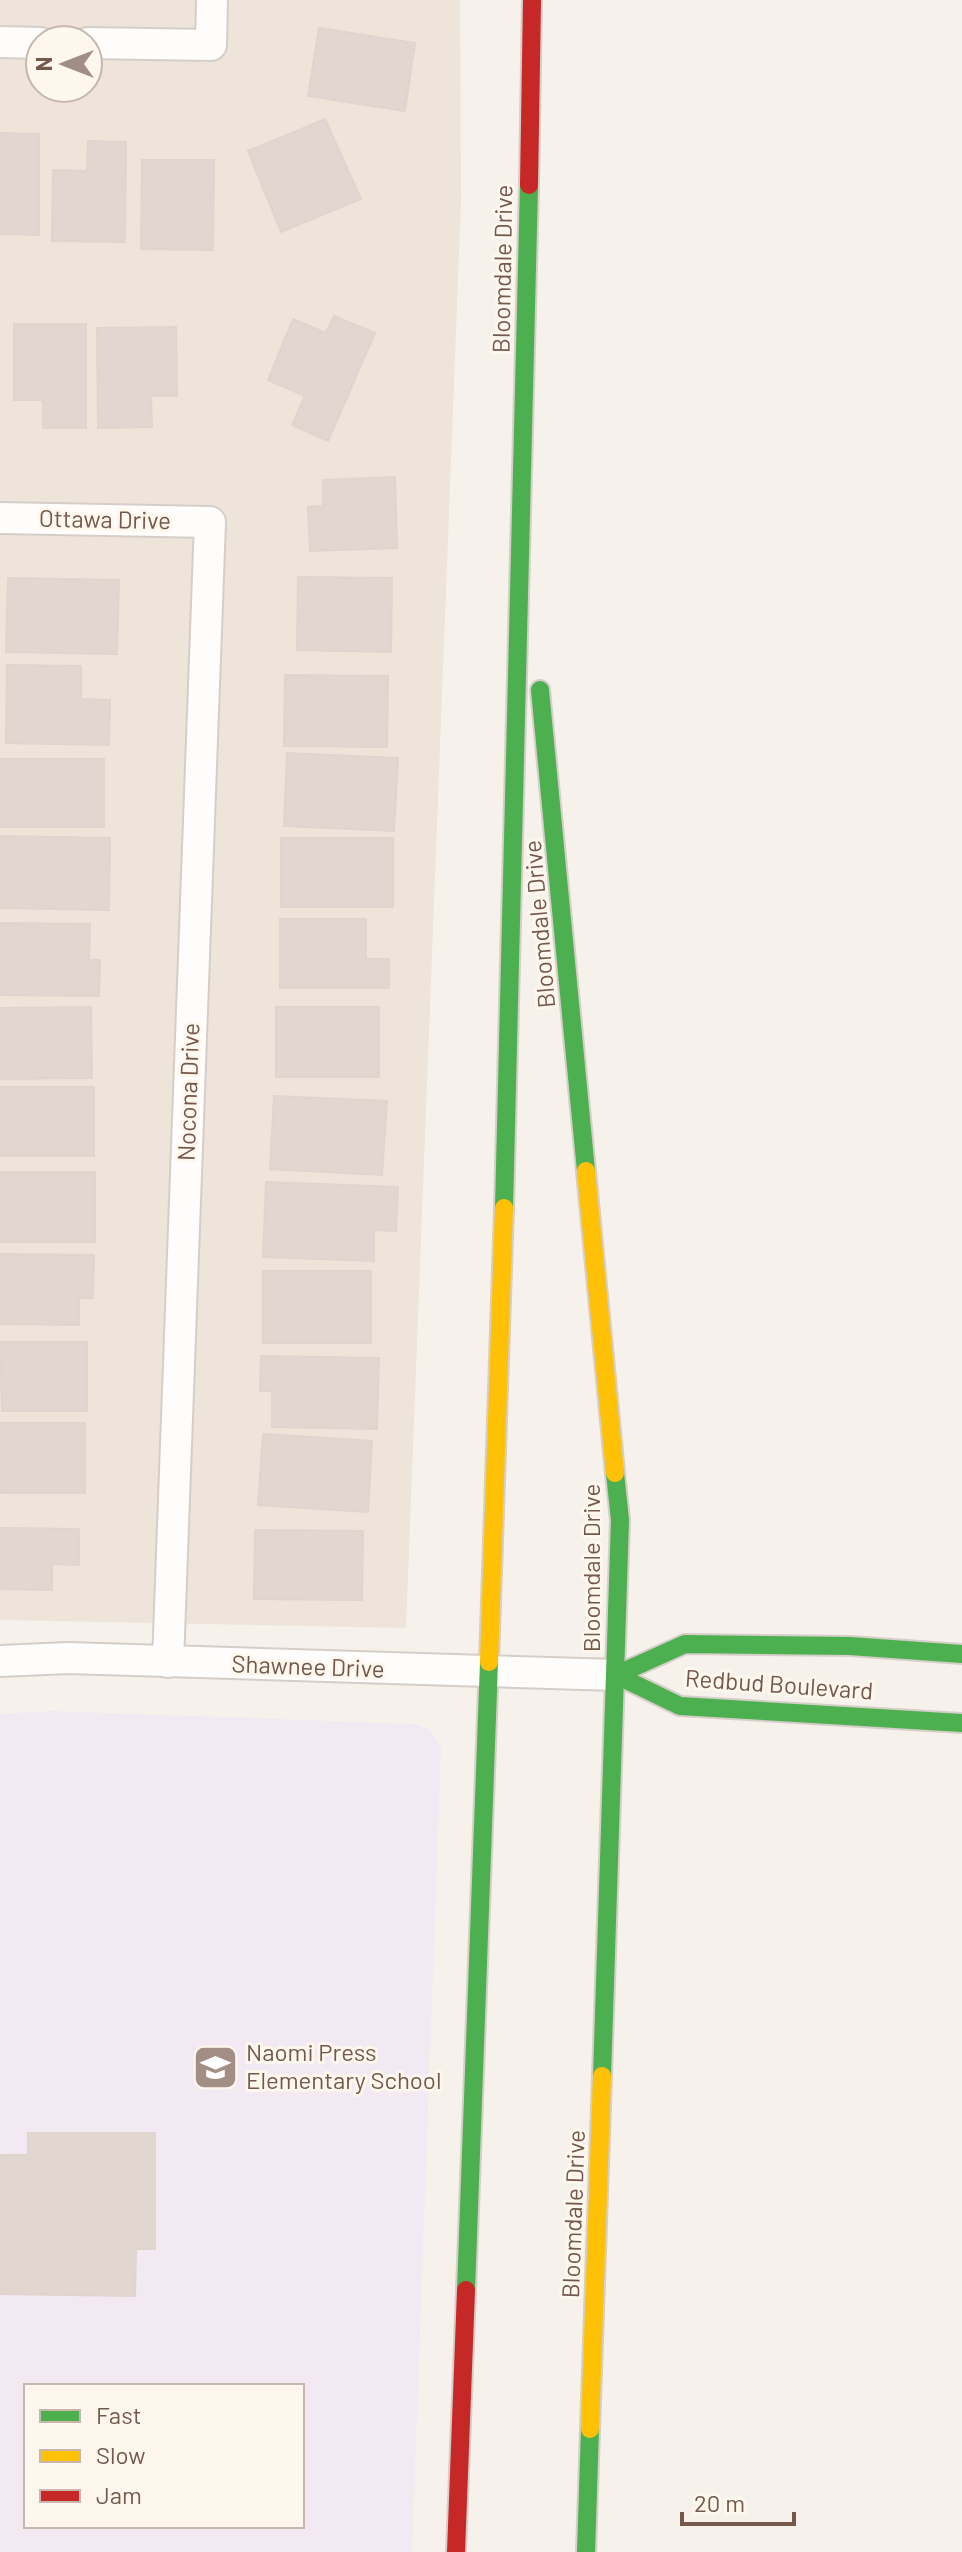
<svg xmlns="http://www.w3.org/2000/svg" width="962" height="2552" font-family="Barlow,sans-serif">
<style>
.residential{fill:#efe4d9;fill-rule:evenodd}
.education{fill:#f2e9f2;fill-rule:evenodd}
.building{fill:#e1d7d0;stroke:#dfd4ce;stroke-width:2}
.lines{fill:none;stroke-linecap:round;stroke-linejoin:round}
.street-casing{stroke:#d5cec8;stroke-width:34}
.fast-casing{stroke:#d6cec8;stroke-width:22}
.slow-casing{stroke:#d6cec8;stroke-width:22}
.jam-casing{stroke:#d6cec8;stroke-width:22}
.street{stroke:#fefdfc;stroke-width:30}
.fast{stroke:#4caf50;stroke-width:18}
.slow{stroke:#ffc107;stroke-width:18}
.jam{stroke:#c62828;stroke-width:18}
.labels{text-anchor:middle;stroke-width:6;stroke-linejoin:round;paint-order:stroke}
.street-label{font-size:24px;fill:#74584c;stroke:#fef7ed}
.poi-label{font-size:24px;fill:#74584c;stroke:#fef7ed;text-anchor:start}
</style>
<rect width="100%" height="100%" fill="#f6f1eb"/>
<!-- residential -->
<path class="residential" d="M0,0H460L461,201L406,1628L0,1620ZM40,40H88V88H40Z"/>
<!-- education -->
<path class="education" d="M52,1711L416,1724L431,1731L441,1747L412,2552H0V1714ZM26,2386H302V2526H26Z"/>
<!-- building -->
<g class="building">
<path d="M319,28L415,43L405,111L308,96Z"/>
<path d="M325,119L361,199L281,232L248,151Z"/>
<path d="M0,133L39,134V235L0,234Z"/>
<path d="M88,141L126,142L125,242L52,241L53,170L87,171Z"/>
<path d="M142,160H214L213,250L141,249Z"/>
<path d="M334,316L375,333L328,441L292,425L305,396L268,380L293,319L326,333Z"/>
<path d="M14,324H86V428H43V400H14Z"/>
<path d="M176,327L177,396H151L152,427L98,428L97,328Z"/>
<path d="M395,477L397,548L310,551L308,507L323,506V480Z"/>
<path d="M298,577L392,578L391,652L297,650Z"/>
<path d="M8,578L119,580L117,654L6,652Z"/>
<path d="M7,665L81,666V699L110,700L109,745L6,743Z"/>
<path d="M285,675L388,676L387,747L284,746Z"/>
<path d="M287,753L398,758L394,831L284,826Z"/>
<rect x="0" y="759" width="104" height="68"/>
<path d="M0,836L110,838L109,910L0,908Z"/>
<rect x="281" y="838" width="112" height="69"/>
<path d="M280,919H366V959H389V988H280Z"/>
<path d="M0,923L90,924L89,960H100L99,996L0,995Z"/>
<path d="M91,1007L92,1078L0,1079V1008Z"/>
<rect x="276" y="1007" width="103" height="70"/>
<rect x="0" y="1087" width="94" height="69"/>
<path d="M274,1096L387,1101L382,1175L270,1169Z"/>
<rect x="0" y="1172" width="95" height="70"/>
<path d="M266,1182L398,1187L396,1231L374,1230V1261L263,1257Z"/>
<path d="M0,1254L94,1255L93,1298H79V1325L0,1324Z"/>
<rect x="263" y="1271" width="108" height="72"/>
<path d="M0,1342H87V1411H2Z"/>
<path d="M261,1356L379,1358L377,1429L272,1427V1391H260Z"/>
<rect x="0" y="1423" width="85" height="70"/>
<path d="M263,1434L372,1441L368,1512L258,1505Z"/>
<path d="M0,1528L79,1529V1565L52,1564V1590L0,1589Z"/>
<path d="M255,1530L363,1531L362,1600L254,1599Z"/>
<path d="M28,2133H155V2249H136L135,2296L0,2294V2155H28Z"/>
</g>
<g class="lines">
<defs>
<g id="street">
<path d="M0,42L40,43"/>
<path d="M88,43L211,45L212,0"/>
<path d="M0,518L210,522L168,1662"/>
<path d="M0,1661L68,1658L616,1675"/>
</g>
<g id="fast">
<path d="M540,690L586,1171"/>
<path d="M504,1208L529,185"/>
<path d="M616,1675L680,1706L962,1723"/>
<path d="M616,1675L685,1644L850,1646L962,1654"/>
<path d="M602,2076L620,1520L615,1473"/>
<path d="M466,2290L489,1662"/>
<path d="M586,2552L590,2429"/>
</g>
<g id="slow">
<path d="M586,1171L615,1473"/>
<path d="M489,1662L504,1208"/>
<path d="M590,2429L602,2076"/>
</g>
<g id="jam">
<path d="M529,185L532,0"/>
<path d="M456,2552L466,2290"/>
</g>
</defs>
<!-- street casing -->
<use href="#street" class="street-casing"/>
<!-- fast casing -->
<use href="#fast" class="fast-casing"/>
<!-- slow casing -->
<use href="#slow" class="slow-casing"/>
<!-- jam casing -->
<use href="#jam" class="jam-casing"/>
<!-- street -->
<use href="#street" class="street"/>
<!-- fast -->
<use href="#fast" class="fast"/>
<!-- slow -->
<use href="#slow" class="slow"/>
<!-- jam -->
<use href="#jam" class="jam"/>
</g>
<!-- icons -->
<defs>
<symbol id="school-square" viewBox="-11 -11 22 22"><rect x="-9" y="-9" width="18" height="18" rx="4" fill="#a28e84" stroke="#fef7ed"/><path d="M0-5L7-2L0 1L-7-2ZM-4 1L0 2.5L4 1V4Q0 6-4 4Z" fill="#fff"/></symbol>
</defs>
<g fill-rule="evenodd">
<use href="#school-square" x="190" y="2042" width="51" height="51"/>
</g>
<g class="labels">
<!-- street labels -->
<g class="street-label">
<text transform="translate(503 269) rotate(-89)" y="8">Bloomdale Drive</text>
<text transform="translate(105 520) rotate(1)" y="8">Ottawa Drive</text>
<text transform="translate(540 924) rotate(-95)" y="8">Bloomdale Drive</text>
<text transform="translate(189 1092) rotate(-88)" y="8">Nocona Drive</text>
<text transform="translate(592 1568) rotate(-90)" y="8">Bloomdale Drive</text>
<text transform="translate(308 1667) rotate(2)" y="8">Shawnee Drive</text>
<text transform="translate(779 1685) rotate(4)" y="8">Redbud Boulevard</text>
<text transform="translate(574 2214) rotate(-88)" y="8">Bloomdale Drive</text>
</g>
<!-- poi labels -->
<g class="poi-label">
<text x="246" y="2061">Naomi Press<tspan x="246" dy="28">Elementary School</tspan></text>
</g>
</g>
<!-- legend -->
<rect x="24" y="2384" width="280" height="144" fill="#fef7ed" stroke="#c7b7ad" stroke-width="2"/>
<rect x="40" y="2410" width="40" height="12" fill="#4caf50" stroke="#c7b7ad" stroke-width="2"/>
<text x="96" y="2424" font-size="24" fill="#74584c">Fast</text>
<rect x="40" y="2450" width="40" height="12" fill="#ffc107" stroke="#c7b7ad" stroke-width="2"/>
<text x="96" y="2464" font-size="24" fill="#74584c">Slow</text>
<rect x="40" y="2490" width="40" height="12" fill="#c62828" stroke="#c7b7ad" stroke-width="2"/>
<text x="96" y="2504" font-size="24" fill="#74584c">Jam</text>
<!-- north arrow -->
<g transform="translate(64 64) rotate(270)"><circle r="38" fill="#fef7ed" stroke="#c7b7ad" stroke-width="2"/>
<path d="M0-6L14 30L0 20L-14 30Z" fill="#a28e84"/>
<text y="-12" font-size="22" font-weight="bold" text-anchor="middle" fill="#74584c">N</text>
</g>
<!-- scale -->
<path d="M682 2512v12h112v-12" fill="none" stroke="#74584c" stroke-width="4"/>
<text x="694" y="2512" font-size="24" fill="#74584c" stroke="#fef7ed" stroke-width="6" paint-order="stroke">20 m</text>
</svg>
